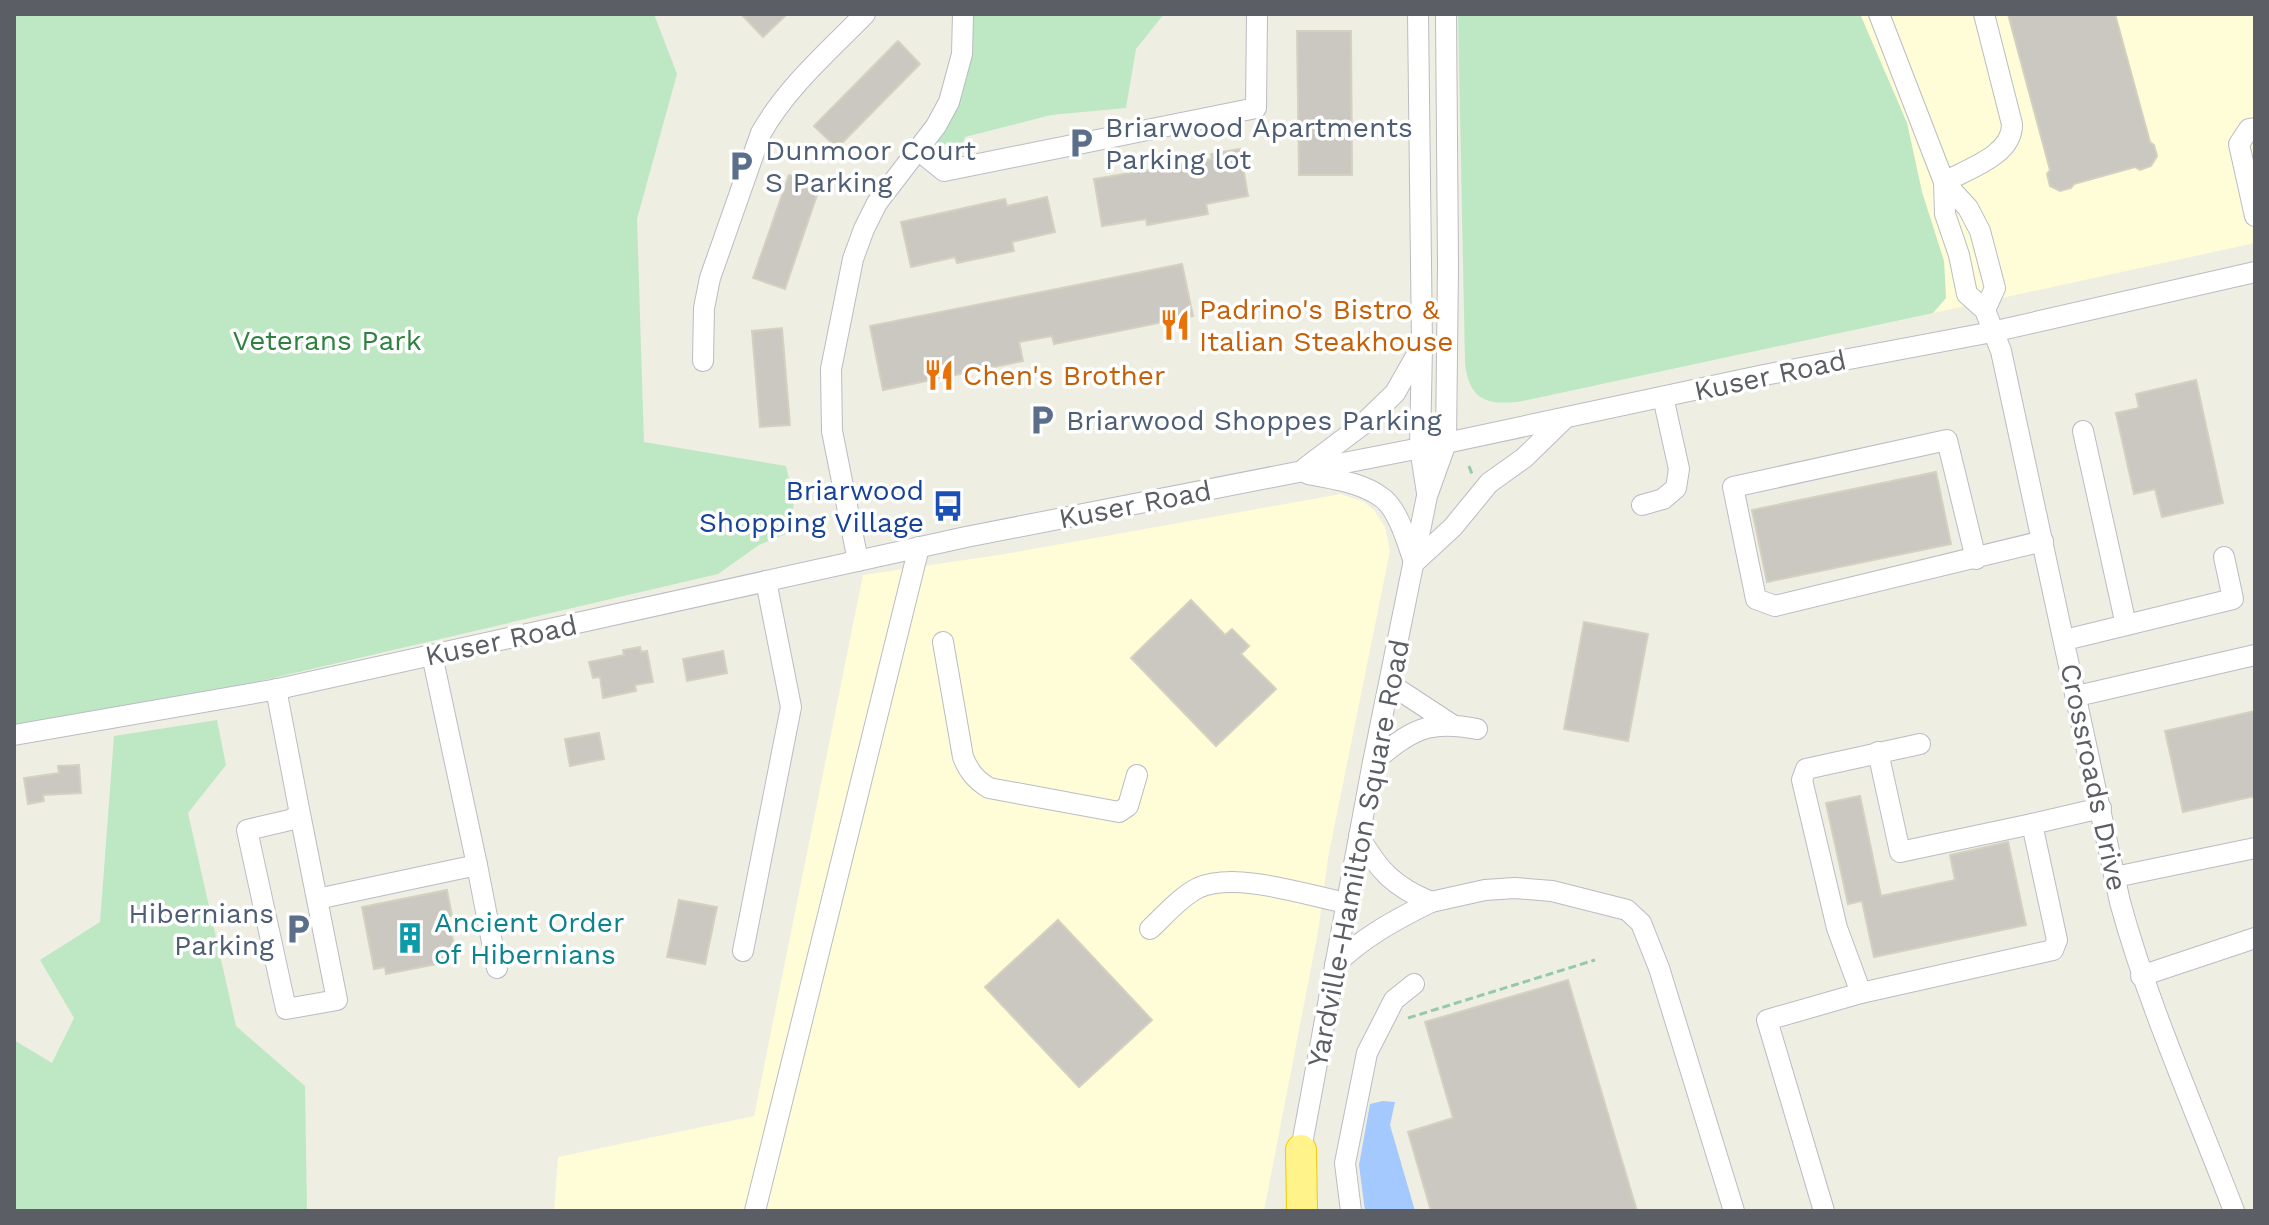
<svg xmlns="http://www.w3.org/2000/svg" width="2269" height="1225" font-family="'Work Sans',sans-serif">
<style>
.commercial{fill:#fffcd8}
.green{fill:#bee8c4}
.water{fill:#a3c9ff}
.building{fill:#cac8c0;stroke:#d4d1c1;stroke-width:2}
.lines{fill:none;stroke-linecap:round;stroke-linejoin:round}
.minor-casing{stroke:#bbbcc3;stroke-width:22}
.highway-casing{stroke:#f2cb00;stroke-width:32}
.path{stroke:#96c9ac;stroke-width:3;stroke-dasharray:8 4;stroke-linecap:butt}
.minor{stroke:#fff;stroke-width:20}
.highway{stroke:#fff38a;stroke-width:30}
.labels{text-anchor:middle;stroke-width:7;stroke-linejoin:round;paint-order:stroke}
.service-label{font-size:28px;fill:#4e5e75;stroke:#fff;text-anchor:start}
.food-label{font-size:28px;fill:#c56008;stroke:#fff;text-anchor:start}
.park-label{font-size:28px;fill:#2f813f;stroke:#fff}
.street-label{font-size:28px;fill:#5b5e65;stroke:#fff}
.transit-label{font-size:28px;fill:#164399;stroke:#fff;text-anchor:end}
.culture-label{font-size:28px;fill:#0d838f;stroke:#fff;text-anchor:start}
</style>
<rect width="100%" height="100%" fill="#efeee3"/>
<!-- commercial -->
<g class="commercial">
<path d="M1860,14H2255V243L1933,313L1946,298L1944,261L1922,192L1907,123Z"/>
<path d="M1341,494L1364,502L1374,510L1385,527L1390,551L1328,858L1318,932L1264,1211H554L558,1157L754,1116L863,575L1005,554Z"/>
</g>
<!-- green -->
<g class="green">
<path d="M14,14H654L677,74L637,219L644,442L786,466L794,500L791,532L759,545L718,574L209,693L14,731Z"/>
<path d="M969,14H1164L1136,49L1126,108L1051,115L965,137L960,152L939,153L933,141Z"/>
<path d="M1458,14H1860L1907,123L1922,192L1944,261L1946,298L1933,313L1523,401C1488,406 1469,401 1465,363Z"/>
<path d="M217,720L226,765L188,813L236,1026L305,1086L307,1211H14V1040L52,1063L74,1018L40,960L100,922L114,736Z"/>
</g>
<!-- water -->
<path class="water" d="M1383,1101L1395,1102L1390,1125L1415,1211H1365L1359,1165L1370,1104Z"/>
<!-- building -->
<g class="building">
<path d="M741,14H787L763,37Z"/>
<path d="M2008,14H2115L2150,142L2154,145L2157,156L2151,166L2140,170L2135,167L2074,184L2071,188L2060,191L2050,186L2047,174L2050,170Z"/>
<path d="M1297,31H1351L1352,175H1299Z"/>
<path d="M898,41L920,64L837,148L814,126Z"/>
<path d="M1240,149L1248,196L1206,204L1208,214L1147,225L1146,219L1102,226L1094,179L1212,159L1211,154Z"/>
<path d="M789,175L820,186L785,289L753,278Z"/>
<path d="M1047,197L1055,232L1012,242L1014,251L957,263L955,257L911,267L901,222L1005,199L1007,206Z"/>
<path d="M1182,264L1193,316L1054,344L1052,336L1019,342L1023,361L883,390L870,326Z"/>
<path d="M782,328L790,425L760,427L752,331Z"/>
<path d="M2196,380L2223,503L2162,517L2155,489L2134,494L2116,413L2139,408L2136,394Z"/>
<path d="M1936,472L1951,544L1767,582L1752,510Z"/>
<path d="M1191,600L1225,635L1232,629L1249,646L1241,654L1276,689L1216,746L1131,658Z"/>
<path d="M1584,622L1648,634L1628,741L1564,729Z"/>
<path d="M640,647L641,652L647,651L653,682L635,685L636,691L603,698L600,677L593,678L589,662L624,655L623,650Z"/>
<path d="M723,651L727,673L687,681L683,659Z"/>
<path d="M2255,711V796L2183,812L2165,731Z"/>
<path d="M599,733L604,759L570,766L565,739Z"/>
<path d="M79,765L81,793L43,795L44,801L28,804L24,778L59,773L58,766Z"/>
<path d="M1860,796L1881,896L1955,880L1950,855L2008,842L2026,925L1874,957L1862,901L1848,904L1826,803Z"/>
<path d="M447,890L452,916H448L457,960L386,974L385,967L374,969L362,907Z"/>
<path d="M679,900L717,907L705,964L667,957Z"/>
<path d="M1058,920L1152,1020L1079,1087L985,987Z"/>
<path d="M1568,980L1637,1211H1431L1408,1132L1453,1118L1425,1022Z"/>
</g>
<g class="lines">
<defs>
<g id="minor">
<path d="M1418,14L1422,346L1420,448L1427,493"/>
<path d="M1879,14L1944,182L1945,214L1959,255L1967,294L1985,310L2001,351L2120,902C2149,1008 2195,1109 2234,1211"/>
<path d="M2255,128L2249,129L2239,144L2255,216"/>
<path d="M918,150L944,171L1256,108L1257,14"/>
<path d="M1944,182C1968,169 2013,155 2012,124L1984,14"/>
<path d="M1944,182L1968,208L1980,231L1995,288L1985,310"/>
<path d="M703,361L704,308L710,278L761,133C787,87 828,52 865,14"/>
<path d="M2083,431L2126,625"/>
<path d="M1305,468L1362,425L1395,393L1420,349"/>
<path d="M1308,474C1332,479 1361,482 1381,497C1397,507 1407,541 1413,559"/>
<path d="M1642,505L1663,499L1676,488L1679,469L1663,397"/>
<path d="M1976,559L1947,440L1733,487L1756,599L1775,606L2043,541"/>
<path d="M858,561L832,431L831,369L853,259L864,229L877,203L936,126L949,102L962,54L963,14"/>
<path d="M1414,563L1453,527L1489,483L1524,458L1564,419"/>
<path d="M2065,640L2233,599L2224,557"/>
<path d="M943,642L963,757C969,772 976,780 989,788L1119,812L1128,806L1137,775"/>
<path d="M432,655L477,865"/>
<path d="M1390,684L1451,724"/>
<path d="M276,689L300,814L290,820L247,830L286,1009L337,1000L300,814"/>
<path d="M2077,696L2255,655"/>
<path d="M14,735L278,689L966,537L1446,443L1764,375L1992,332L2255,272"/>
<path d="M1920,744L1806,769L1802,780L1837,928L1861,993L2053,950L2057,940L2032,824L2101,808"/>
<path d="M1878,752L1900,852L2032,824"/>
<path d="M1373,762C1411,731 1426,719 1477,729"/>
<path d="M2115,877L2255,848"/>
<path d="M317,899L477,865L497,968"/>
<path d="M1431,902L1485,890L1515,888L1552,891L1627,910L1641,923L1659,968L1734,1211"/>
<path d="M1150,929C1164,916 1180,897 1198,888C1235,871 1306,895 1346,903"/>
<path d="M743,951L791,707L766,581"/>
<path d="M1335,965C1363,937 1395,920 1431,902C1394,887 1378,870 1359,836"/>
<path d="M2141,976L2255,938"/>
<path d="M1299,1160L1373,762L1427,496L1446,443L1448,265L1446,14"/>
<path d="M755,1211L919,547"/>
<path d="M1351,1211L1345,1163L1367,1053L1394,1000L1414,984"/>
<path d="M1824,1211L1767,1020L1861,993"/>
</g>
<path id="highway" d="M1301,1150L1302,1211"/>
</defs>
<!-- minor casing -->
<use href="#minor" class="minor-casing"/>
<!-- highway casing -->
<use href="#highway" class="highway-casing"/>
<!-- path -->
<g class="path">
<path d="M1469,466L1472,474"/>
<path d="M1408,1018L1595,960"/>
</g>
<!-- minor -->
<use href="#minor" class="minor"/>
<!-- highway -->
<use href="#highway" class="highway"/>
</g>
<!-- icons -->
<defs>
<symbol id="parking-bare" viewBox="-9 -9 18 18"><path d="M-3.5-5.5H1a3.5 3.5 0 0 1 0 7H-1V5.5H-3.5ZM-1-3.4V-.6H.8a1.4 1.4 0 0 0 0-2.8Z" fill="#5c6f8a" stroke="#fff" stroke-width="2.5" paint-order="stroke"/></symbol>
<symbol id="restaurant-bare" viewBox="-9 -9 18 18"><path d="M-5-6h1v4h1v-4h1v4h1v-4h1v5L-1.5 .5V6h-2V.5L-5-1ZM5-6V6H3V1.5H1.5Q1.5-4 5-6Z" fill="#e8710a" stroke="#fff" stroke-width="2.5" paint-order="stroke"/></symbol>
<symbol id="bus-bare" viewBox="-9 -9 18 18"><path d="M-5-6H5V4H4V6H2V4H-2V6H-4V4H-5ZM-3.5-4V0h7V-4ZM-3.5 1.2v1.5H-2V1.2ZM2 1.2v1.5H3.5V1.2Z" fill="#1a4fb4" stroke="#fff" stroke-width="2.5" paint-order="stroke"/></symbol>
<symbol id="building-bare" viewBox="-9 -9 18 18"><path d="M-4-6H4V6H1V3H-1V6H-4ZM-2.5-4.3h1.7v1.8h-1.7ZM.8-4.3h1.7v1.8H.8ZM-2.5-1h1.7V.8h-1.7ZM.8-1h1.7V.8H.8Z" fill="#0f9aa8" stroke="#fff" stroke-width="2.5" paint-order="stroke"/></symbol>
</defs>
<g fill-rule="evenodd">
<use href="#parking-bare" x="1059" y="121" width="44" height="44"/>
<use href="#parking-bare" x="719" y="144" width="44" height="44"/>
<use href="#restaurant-bare" x="1153" y="303" width="44" height="44"/>
<use href="#restaurant-bare" x="917" y="353" width="44" height="44"/>
<use href="#parking-bare" x="1020" y="398" width="44" height="44"/>
<use href="#bus-bare" x="926" y="484" width="44" height="44"/>
<use href="#parking-bare" x="276" y="907" width="44" height="44"/>
<use href="#building-bare" x="388" y="916" width="44" height="44"/>
</g>
<g class="labels">
<!-- service labels -->
<g class="service-label">
<text x="1105" y="137">Briarwood Apartments<tspan x="1105" dy="32">Parking lot</tspan></text>
<text x="765" y="160">Dunmoor Court<tspan x="765" dy="32">S Parking</tspan></text>
<text x="1066" y="430">Briarwood Shoppes Parking</text>
<text x="274" y="923" text-anchor="end">Hibernians<tspan x="274" dy="32">Parking</tspan></text>
</g>
<!-- food labels -->
<g class="food-label">
<text x="1199" y="319">Padrino's Bistro &amp;<tspan x="1199" dy="32">Italian Steakhouse</tspan></text>
<text x="963" y="385">Chen's Brother</text>
</g>
<!-- park labels -->
<g class="park-label">
<text x="327" y="350">Veterans Park</text>
</g>
<!-- street labels -->
<g class="street-label">
<text transform="translate(1770 375) rotate(-12)" y="10">Kuser Road</text>
<text transform="translate(1135 504) rotate(-11)" y="10">Kuser Road</text>
<text transform="translate(501 640) rotate(-12)" y="10">Kuser Road</text>
<text transform="translate(2094 777) rotate(78)" y="10">Crossroads Drive</text>
<text transform="translate(1358 853) rotate(-79)" y="10">Yardville-Hamilton Square Road</text>
</g>
<!-- transit labels -->
<g class="transit-label">
<text x="924" y="500">Briarwood<tspan x="924" dy="32">Shopping Village</tspan></text>
</g>
<!-- culture labels -->
<g class="culture-label">
<text x="434" y="932">Ancient Order<tspan x="434" dy="32">of Hibernians</tspan></text>
</g>
</g>
<!-- border -->
<rect width="2269" height="1225" fill="none" stroke="#5b5e65" stroke-width="32"/>
</svg>
